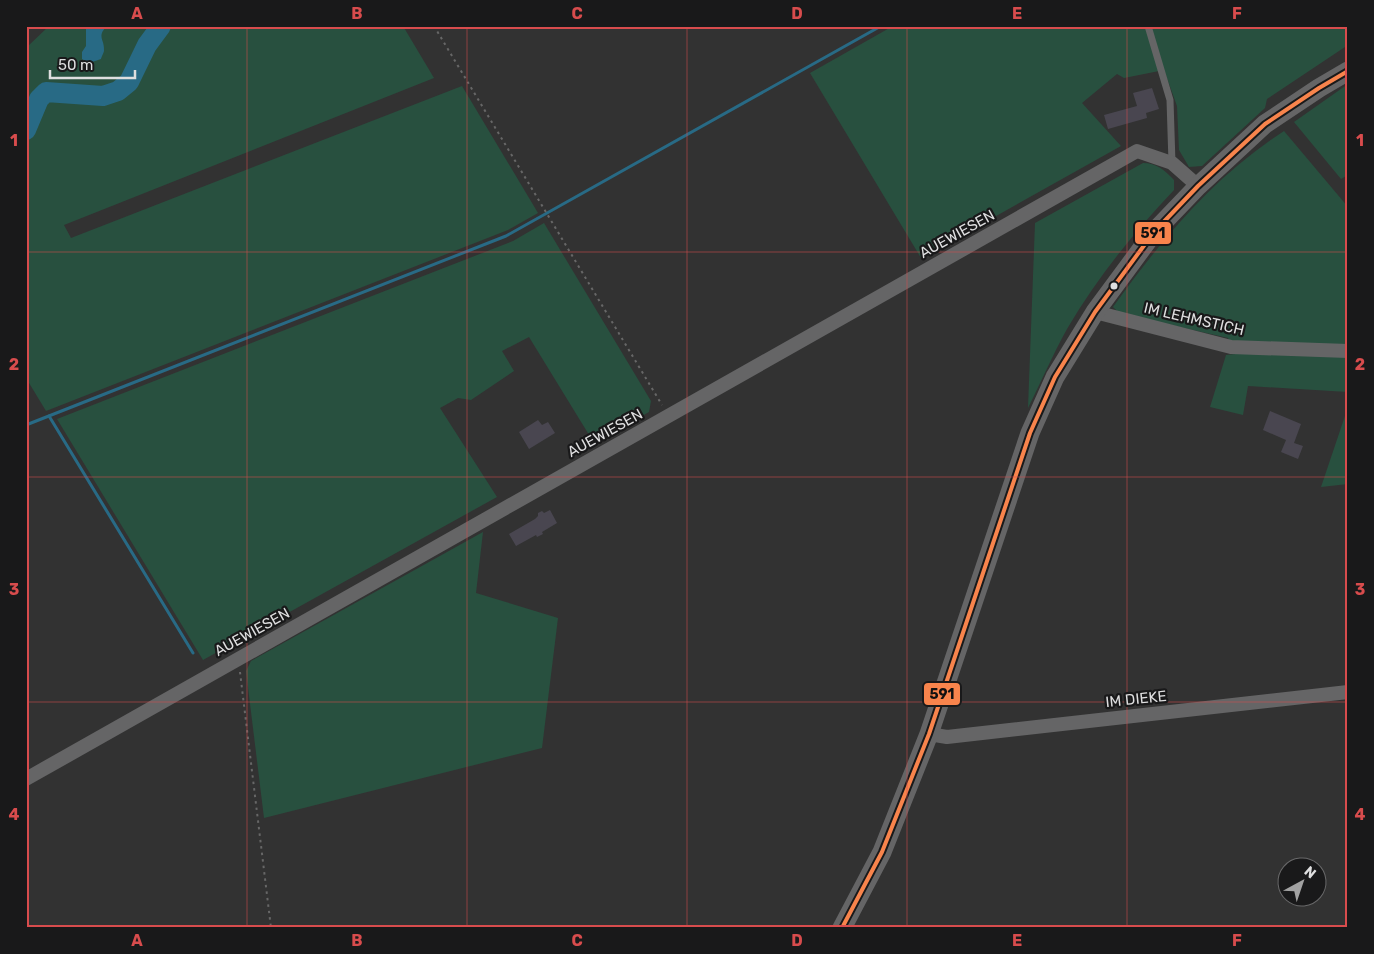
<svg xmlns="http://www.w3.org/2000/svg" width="1374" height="954" font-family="Rubik,sans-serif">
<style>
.green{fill:#28503f}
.water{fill:#286a85}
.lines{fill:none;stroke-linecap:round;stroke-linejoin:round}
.stream{stroke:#286a85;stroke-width:3}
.river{stroke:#286a85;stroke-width:20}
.building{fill:#494650}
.path{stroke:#676767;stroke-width:2;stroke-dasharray:2.5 4;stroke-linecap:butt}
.lane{stroke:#656566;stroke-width:7}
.street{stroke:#656566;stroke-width:14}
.secondary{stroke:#656566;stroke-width:19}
.bus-1-casing{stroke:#19191a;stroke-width:8}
.bus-1{stroke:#f8844c;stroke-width:4}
.grid{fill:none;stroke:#d84c4d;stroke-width:1;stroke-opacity:0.55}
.bus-dot{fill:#dededf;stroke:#19191a;stroke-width:2}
.labels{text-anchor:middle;stroke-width:4.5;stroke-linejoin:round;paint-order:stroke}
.street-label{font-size:15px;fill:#dededf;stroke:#19191a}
.line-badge{stroke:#19191a;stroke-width:2}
.pale-badge-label{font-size:14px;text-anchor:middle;font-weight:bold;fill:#111}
.neatline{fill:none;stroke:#d84c4d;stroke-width:2}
.grid-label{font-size:16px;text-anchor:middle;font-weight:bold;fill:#d84c4d}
</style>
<rect width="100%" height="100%" fill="#323232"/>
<!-- green -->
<g class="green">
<path d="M49,26H156C151,32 146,38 142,45C135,58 129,79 116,87C94,100 51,75 34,95C29,101 30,112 26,120V48Z"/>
<path d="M167,26H403L434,78L64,225L71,238L462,86L538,213L508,230L46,411L26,378V139L41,113L43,100L48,96C64,97 104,103 117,98C136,90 141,64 151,48C156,40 162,33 167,26Z"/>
<path d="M893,26H1348V45L1267,99L1265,108L1202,166L1189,167L1179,150L1177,106L1164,70L1124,78L1117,74L1082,103L1121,146L921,258L810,73Z"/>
<path d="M1348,84V175L1341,179L1294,122Z"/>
<path d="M1284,131L1348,207V392L1248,386L1243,415L1210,407L1226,355L1235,354L1228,338L1119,313L1113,307C1162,239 1213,177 1284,131Z"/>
<path d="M1143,163C1156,163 1165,170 1174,180V190C1134,232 1097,278 1067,329C1053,354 1041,382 1028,408L1035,223Z"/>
<path d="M544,223L651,401L649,412L594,443L529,337L502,351L514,371L471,400L458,398L440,408L497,497L203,660L57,419L513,241Z"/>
<path d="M1348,407V484L1321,487Z"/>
<path d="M483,532L476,593L558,618L542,748L264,818L246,671L251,661Z"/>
</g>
<!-- water -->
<path class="water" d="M86,26H107C96,37 105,39 104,51C104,52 101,58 101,59L89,63L82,59V52L86,46Z"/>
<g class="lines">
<!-- stream -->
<g class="stream">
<path d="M49,416L193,653"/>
<path d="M26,425L506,236L881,26"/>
</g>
<!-- river -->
<path class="river" d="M26,130L39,99L46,92L103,96L118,91L129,82L147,45L161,26"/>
</g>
<!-- building -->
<g class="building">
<path d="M1152,88L1159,109L1146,113L1147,118L1108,129L1104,115L1137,106L1133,93Z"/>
<path d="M1270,411L1301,424L1294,443L1303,446L1298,459L1281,452L1286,440L1263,430Z"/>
<path d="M538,420L542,425L548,422L555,433L529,449L519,432Z"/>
<path d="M550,510L557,523L542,532L543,534L537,537L536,535L516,546L509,534L535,519L538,516V513L542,511L544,513Z"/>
</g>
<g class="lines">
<!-- path -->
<g class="path">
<path d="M434,26L662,405"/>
<path d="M240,672L271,928"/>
</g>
<!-- lane -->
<path class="lane" d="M1148,26L1170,100L1172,163"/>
<!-- street -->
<g class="street">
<path d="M1095,312L1231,347L1348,351"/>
<path d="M929,734L947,737L1348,692"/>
<path d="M26,779L1137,151L1172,163L1198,186"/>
</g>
<!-- secondary -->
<path class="secondary" d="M842,928L882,852L929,734L1030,433L1055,377L1095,312L1154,232L1198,186L1265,124L1319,88L1348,71"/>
<defs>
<path id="bus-1" d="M842,928L882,852L929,734L1030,433L1055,377L1095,312L1154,232L1198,186L1265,124L1319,88L1348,71"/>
</defs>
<!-- bus-1 casing -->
<use href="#bus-1" class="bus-1-casing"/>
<!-- bus-1 -->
<use href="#bus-1" class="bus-1"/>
</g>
<!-- grid -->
<path class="grid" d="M247,26V928M467,26V928M687,26V928M907,26V928M1127,26V928M26,252H1348M26,477H1348M26,702H1348"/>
<!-- markers -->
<circle class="bus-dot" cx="1114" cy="286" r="4.5"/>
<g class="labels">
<!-- street labels -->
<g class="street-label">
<text transform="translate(957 234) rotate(-29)" y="5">AUEWIESEN</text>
<text transform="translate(1194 319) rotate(13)" y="5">IM LEHMSTICH</text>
<text transform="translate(605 433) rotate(-29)" y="5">AUEWIESEN</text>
<text transform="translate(252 632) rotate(-29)" y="5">AUEWIESEN</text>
<text transform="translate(1136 699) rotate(-6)" y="5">IM DIEKE</text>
</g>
</g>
<g class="line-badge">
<rect x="1134" y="221" width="38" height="24" rx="5" fill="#f8844c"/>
<rect x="923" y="682" width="38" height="24" rx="5" fill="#f8844c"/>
</g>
<g class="pale-badge-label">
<text x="1153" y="238">591</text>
<text x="942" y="699">591</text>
</g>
<!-- border -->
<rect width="1374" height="954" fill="none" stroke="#19191a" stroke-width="55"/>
<!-- north arrow -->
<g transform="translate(1302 882) rotate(40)"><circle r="24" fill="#19191a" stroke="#686869"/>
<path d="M0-4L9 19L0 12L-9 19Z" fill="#a2a2a2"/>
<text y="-8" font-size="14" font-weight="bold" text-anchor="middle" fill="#dededf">N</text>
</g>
<!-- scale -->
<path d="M50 70v8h85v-8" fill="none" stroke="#dededf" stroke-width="2.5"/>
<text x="58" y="70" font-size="15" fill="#dededf" stroke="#19191a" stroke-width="4" paint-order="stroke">50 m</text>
<rect x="28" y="28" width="1318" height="898" class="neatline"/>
<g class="grid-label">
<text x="137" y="19">A</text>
<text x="357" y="19">B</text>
<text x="577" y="19">C</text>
<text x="797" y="19">D</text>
<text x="1017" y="19">E</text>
<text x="1237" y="19">F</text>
<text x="14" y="146">1</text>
<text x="1360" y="146">1</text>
<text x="14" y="370">2</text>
<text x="1360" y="370">2</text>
<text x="14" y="595">3</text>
<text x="1360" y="595">3</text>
<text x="14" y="820">4</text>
<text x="1360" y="820">4</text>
<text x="137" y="946">A</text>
<text x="357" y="946">B</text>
<text x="577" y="946">C</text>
<text x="797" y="946">D</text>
<text x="1017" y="946">E</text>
<text x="1237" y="946">F</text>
</g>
</svg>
